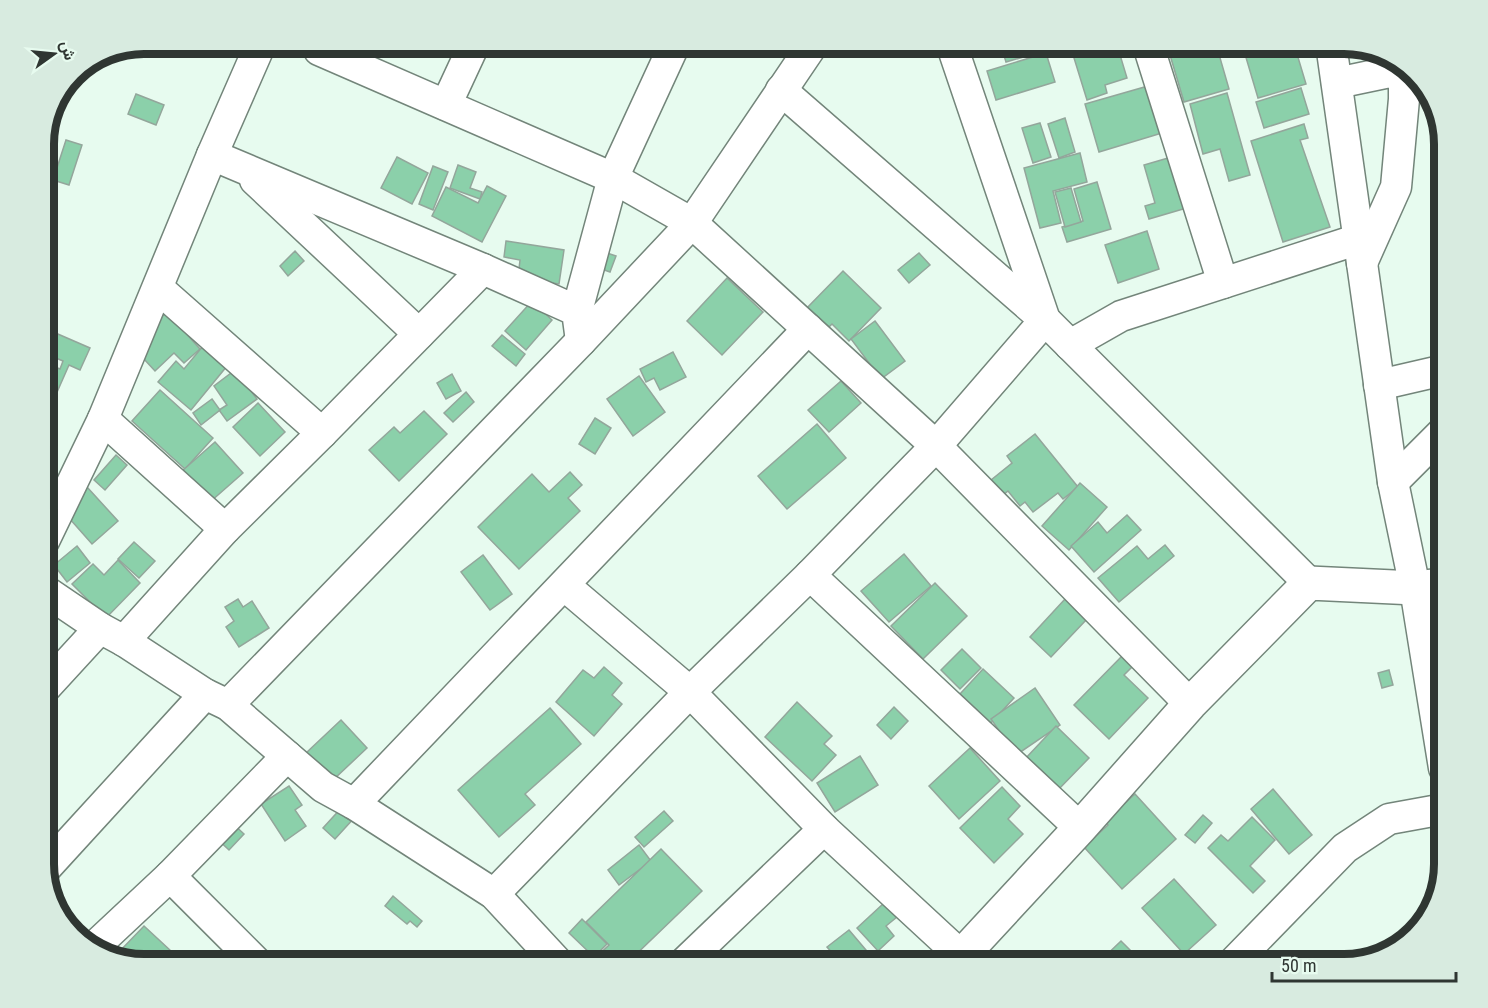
<svg xmlns="http://www.w3.org/2000/svg" width="1488" height="1008" font-family="'Roboto Condensed',Vazirmatn,sans-serif">
<style>
.building{fill:#8bd0aa;stroke:#93a69b;stroke-width:1.5}
.lines{fill:none;stroke-linecap:round;stroke-linejoin:round}
.minor-casing{stroke:#73857a;stroke-width:33}
.tertiary-casing{stroke:#73857a;stroke-width:36}
.minor{stroke:#fff;stroke-width:30}
.tertiary{stroke:#fff;stroke-width:33}
.rim{fill:none;stroke:#2f3632;stroke-width:8}
</style>
<rect width="100%" height="100%" fill="#e7fbef"/>
<!-- building -->
<g class="building">
<path d="M1216,44L1229,89L1184,102L1167,45Z"/>
<path d="M1242,44H1294L1306,84L1258,98Z"/>
<path d="M1042,45L1044,51L1006,62L1002,49L1014,46Z"/>
<path d="M1070,45H1082L1085,55L1117,45L1127,78L1105,85L1107,93L1087,100Z"/>
<path d="M1046,53L1055,82L996,100L987,71Z"/>
<path d="M1148,86L1162,133L1099,152L1085,104Z"/>
<path d="M1301,88L1309,114L1264,128L1256,102Z"/>
<path d="M1227,93L1250,175L1229,181L1220,149L1203,154L1190,104Z"/>
<path d="M136,94L164,105L156,125L128,114Z"/>
<path d="M1065,118L1075,152L1059,158L1048,124Z"/>
<path d="M1040,123L1051,157L1033,163L1022,128Z"/>
<path d="M1304,124L1308,138L1300,140L1330,227L1283,242L1251,141Z"/>
<path d="M66,140L82,145L69,185L53,180Z"/>
<path d="M1080,153L1087,182L1053,191L1061,223L1040,228L1024,168Z"/>
<path d="M1175,156L1190,207L1149,219L1145,206L1155,203L1144,165Z"/>
<path d="M397,157L428,173L412,204L381,188Z"/>
<path d="M458,165L476,172L470,188L482,192L480,199L450,188Z"/>
<path d="M433,166L448,172L433,210L419,204Z"/>
<path d="M1097,182L1111,229L1067,242L1062,227L1083,221L1074,189Z"/>
<path d="M487,186L506,196L482,242L432,216L446,187L478,203Z"/>
<path d="M1071,188L1081,222L1065,227L1055,192Z"/>
<path d="M1147,231L1159,269L1118,283L1105,245Z"/>
<path d="M506,241L564,250L559,284L518,278L520,260L504,257Z"/>
<path d="M598,250L616,256L610,272L593,266Z"/>
<path d="M295,251L304,261L288,276L280,266Z"/>
<path d="M919,253L930,265L909,283L898,270Z"/>
<path d="M843,271L881,308L849,341L832,324L824,332L803,312Z"/>
<path d="M727,278L763,312L722,355L687,321Z"/>
<path d="M532,301L552,320L526,350L505,331Z"/>
<path d="M167,312L200,349L184,363L174,353L155,371L131,345Z"/>
<path d="M875,321L905,361L881,379L851,339Z"/>
<path d="M44,328L90,348L80,370L69,365L54,399L44,395V377L49,379L55,367L60,369L63,361L44,353Z"/>
<path d="M502,335L525,354L516,366L492,346Z"/>
<path d="M203,346L227,366L191,410L158,382L176,361L184,369Z"/>
<path d="M673,352L686,377L660,390L654,378L646,382L640,369Z"/>
<path d="M235,370L257,399L227,421L219,410L227,405L214,386Z"/>
<path d="M452,374L461,391L446,399L437,383Z"/>
<path d="M639,376L665,412L633,436L607,399Z"/>
<path d="M841,381L861,403L829,432L808,410Z"/>
<path d="M160,390L213,438L185,469L132,421Z"/>
<path d="M466,392L474,402L453,422L444,413Z"/>
<path d="M212,399L220,410L201,425L193,413Z"/>
<path d="M258,403L285,432L260,456L233,427Z"/>
<path d="M424,411L447,434L399,481L369,450L394,427L400,433Z"/>
<path d="M595,418L611,428L595,454L579,444Z"/>
<path d="M817,424L846,458L787,509L758,476Z"/>
<path d="M1035,434L1078,487L1063,499L1058,493L1033,512L1025,502L1020,506L1008,491L998,499L986,484L1012,463L1007,456Z"/>
<path d="M215,442L243,473L210,502L182,471Z"/>
<path d="M116,455L127,465L105,490L94,480Z"/>
<path d="M570,472L582,485L568,498L580,511L519,569L478,527L532,474L549,492Z"/>
<path d="M1080,483L1107,507L1069,550L1042,526Z"/>
<path d="M87,487L118,521L92,544L62,510Z"/>
<path d="M1127,515L1141,530L1094,572L1071,546L1098,522L1107,533Z"/>
<path d="M134,542L155,561L139,578L118,559Z"/>
<path d="M1165,545L1174,556L1119,602L1098,578L1137,546L1148,559Z"/>
<path d="M77,546L90,563L67,582L54,565Z"/>
<path d="M904,554L931,586L889,622L861,591Z"/>
<path d="M483,555L512,594L490,610L461,572Z"/>
<path d="M118,560L140,583L106,618L72,584L93,564L104,575Z"/>
<path d="M935,583L967,616L923,659L891,626Z"/>
<path d="M238,599L243,607L252,601L269,628L239,647L226,627L234,621L225,607Z"/>
<path d="M1065,599L1087,619L1051,657L1030,637Z"/>
<path d="M962,649L981,668L960,689L941,670Z"/>
<path d="M1122,656L1133,666L1124,675L1148,698L1109,739L1074,705Z"/>
<path d="M604,667L622,683L612,695L622,704L594,736L556,702L583,670L594,678Z"/>
<path d="M983,669L1014,698L991,723L960,694Z"/>
<path d="M1389,670L1393,685L1382,688L1378,673Z"/>
<path d="M1035,688L1060,725L1016,755L991,719Z"/>
<path d="M797,702L832,736L824,744L836,755L812,781L765,737Z"/>
<path d="M894,707L908,721L891,739L877,725Z"/>
<path d="M550,708L581,744L525,794L535,805L499,837L458,790Z"/>
<path d="M341,720L367,748L332,781L306,753Z"/>
<path d="M1056,726L1089,758L1058,790L1025,759Z"/>
<path d="M970,748L1000,781L959,819L929,786Z"/>
<path d="M860,756L878,785L835,812L817,783Z"/>
<path d="M289,786L302,805L295,810L306,826L285,841L261,804Z"/>
<path d="M1002,787L1020,806L1008,819L1023,834L994,863L960,828Z"/>
<path d="M1273,789L1312,835L1289,854L1251,809Z"/>
<path d="M1135,794L1176,839L1122,889L1084,847L1108,825L1105,821Z"/>
<path d="M343,806L355,817L335,839L323,828Z"/>
<path d="M664,811L673,821L644,847L635,837Z"/>
<path d="M1203,815L1212,823L1195,843L1185,835Z"/>
<path d="M1252,817L1275,840L1250,866L1265,881L1253,893L1208,848L1221,835L1228,841Z"/>
<path d="M229,820L244,834L229,850L214,836Z"/>
<path d="M639,845L651,861L619,885L608,870Z"/>
<path d="M661,849L702,891L626,964H596L592,961L609,945L586,922Z"/>
<path d="M1174,879L1216,925L1184,954L1142,908Z"/>
<path d="M393,896L422,921L417,927L410,921L407,924L385,906Z"/>
<path d="M884,903L897,917L886,926L894,936L878,951L857,928Z"/>
<path d="M582,919L607,944L594,957L569,933Z"/>
<path d="M144,926L185,964H144L115,956Z"/>
<path d="M849,930L871,956L861,964H842L827,947Z"/>
<path d="M1121,941L1144,964H1097Z"/>
<path d="M1082,957L1090,964H1075Z"/>
</g>
<g class="lines">
<defs>
<g id="minor">
<path d="M1331,44L1393,482L1415,588L1444,768"/>
<path d="M1148,45L1223,283"/>
<path d="M319,50L613,178L692,223L936,446L1190,704"/>
<path d="M1337,83L1404,69V99L1396,187L1362,263"/>
<path d="M781,90L1045,320L1309,583"/>
<path d="M446,105L472,49"/>
<path d="M212,155L483,269L577,311L581,341"/>
<path d="M255,180L419,334"/>
<path d="M158,288L322,433"/>
<path d="M577,311L613,178L673,48"/>
<path d="M1070,345L1121,316L1359,239"/>
<path d="M1379,385L1444,370"/>
<path d="M103,419L225,529"/>
<path d="M1393,482L1444,431"/>
<path d="M44,541L103,419L212,155L258,50"/>
<path d="M810,575L1080,828"/>
<path d="M564,585L690,692L824,829L970,964"/>
<path d="M44,590L100,628L124,641L205,694L228,705L323,787L354,804L494,894L559,964"/>
<path d="M124,641L225,529L322,433L483,269"/>
<path d="M44,689L100,628"/>
<path d="M228,705L581,341L692,223L811,47"/>
<path d="M354,804L808,329"/>
<path d="M44,870L205,694"/>
<path d="M170,876L287,756"/>
<path d="M494,894L690,692L810,575L936,446L1045,320L952,46"/>
<path d="M92,949L170,876L258,964"/>
<path d="M683,964L824,829"/>
<path d="M1232,964L1345,848L1389,819L1444,809"/>
</g>
<path id="tertiary" d="M954,964L1080,828L1190,704L1309,583L1415,588L1444,585"/>
</defs>
<!-- minor casing -->
<use href="#minor" class="minor-casing"/>
<!-- tertiary casing -->
<use href="#tertiary" class="tertiary-casing"/>
<!-- minor -->
<use href="#minor" class="minor"/>
<!-- tertiary -->
<use href="#tertiary" class="tertiary"/>
</g>
<!-- crop -->
<path d="M0 0H1488V1008H0ZM144 54H1344A90 90 0 0 1 1434 144V864A90 90 0 0 1 1344 954H144A90 90 0 0 1 54 864V144A90 90 0 0 1 144 54Z" fill="#d8ebe0" fill-rule="evenodd"/>
<path class="rim" d="M144 54H1344A90 90 0 0 1 1434 144V864A90 90 0 0 1 1344 954H144A90 90 0 0 1 54 864V144A90 90 0 0 1 144 54Z"/>
<!-- north arrow -->
<g transform="translate(54 54) rotate(75)" stroke="#e7fbef" stroke-width="4.5" paint-order="stroke">
<path d="M0-4.5L10 22L0 15L-10 22Z" fill="#2f3632"/>
<text y="-9" font-size="16" font-weight="bold" text-anchor="middle" fill="#2f3632">ش</text>
</g>
<!-- scale -->
<path d="M1272 972v9h184v-9" fill="none" stroke="#2f3632" stroke-width="3"/>
<text x="1281" y="972" font-size="18" fill="#2f3632" stroke="#e7fbef" stroke-width="4.5" paint-order="stroke">50 m</text>
</svg>
